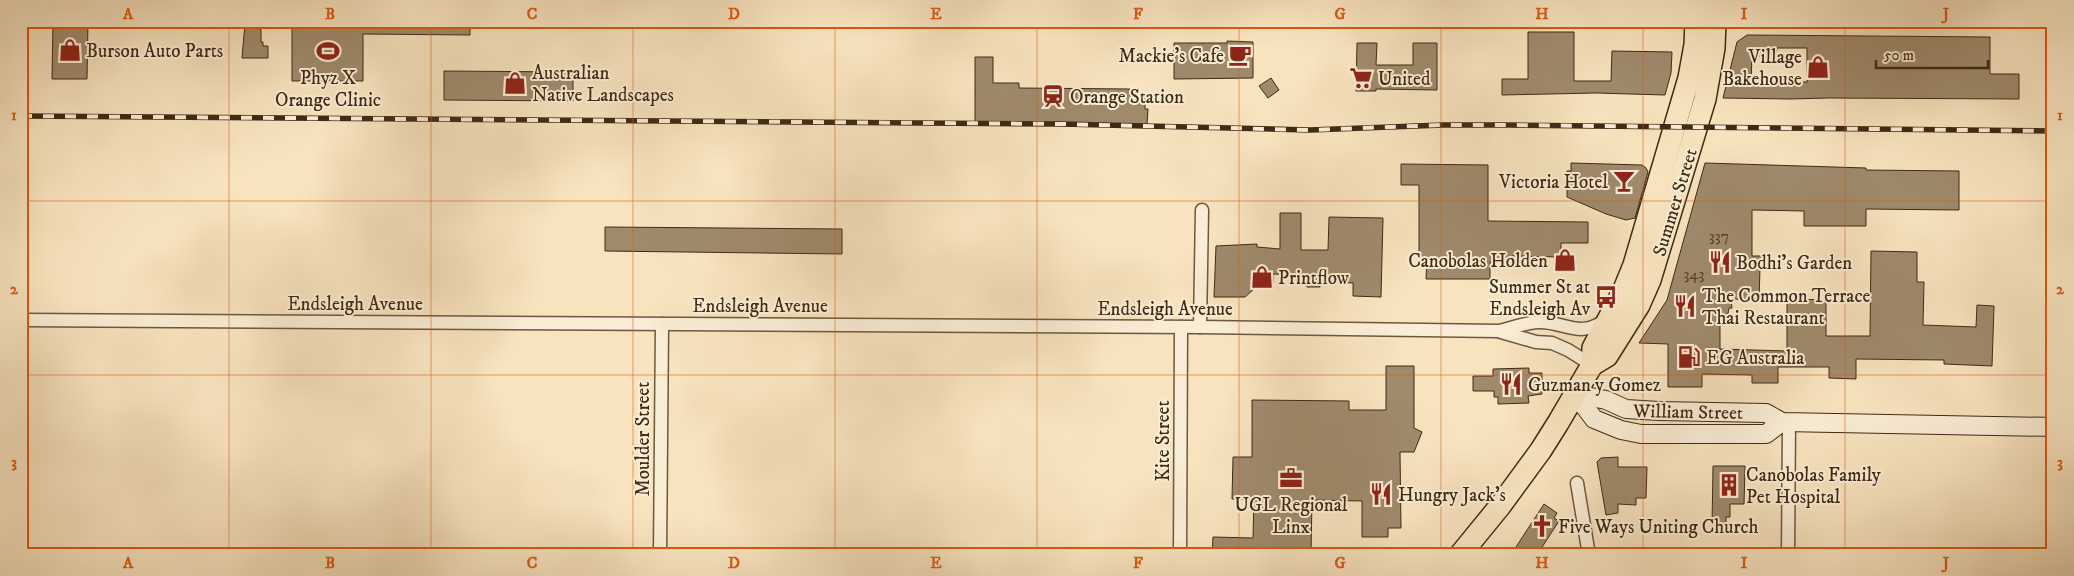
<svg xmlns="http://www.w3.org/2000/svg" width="2074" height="576" font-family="'IM FELL DW Pica',serif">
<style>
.building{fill:#9f8a6c;stroke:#3f2a13;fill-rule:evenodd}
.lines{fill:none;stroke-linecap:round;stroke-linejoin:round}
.minor-casing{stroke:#6d583e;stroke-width:15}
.secondary-casing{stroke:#3f2a13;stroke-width:20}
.trunk-casing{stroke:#3f2a13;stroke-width:24}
.minor{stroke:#faedd5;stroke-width:12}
.secondary{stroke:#faedd5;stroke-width:18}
.trunk{stroke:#f7e3be;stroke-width:21}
.rail-casing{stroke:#3f2a13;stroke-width:5.5}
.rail{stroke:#faedd5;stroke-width:4;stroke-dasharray:11;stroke-linecap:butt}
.grid{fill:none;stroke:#e0570c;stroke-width:1;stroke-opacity:0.55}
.labels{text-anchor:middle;stroke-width:4;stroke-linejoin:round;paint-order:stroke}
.number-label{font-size:16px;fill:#574229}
.poi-label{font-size:19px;fill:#3f2a13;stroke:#faedd5;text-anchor:start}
.street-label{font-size:19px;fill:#3f2a13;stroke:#faedd5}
.neatline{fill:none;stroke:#e0570c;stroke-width:2}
.grid-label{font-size:16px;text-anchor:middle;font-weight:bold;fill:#e0570c}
</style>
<rect width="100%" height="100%" fill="#f7e3be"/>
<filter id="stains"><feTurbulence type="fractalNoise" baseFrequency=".004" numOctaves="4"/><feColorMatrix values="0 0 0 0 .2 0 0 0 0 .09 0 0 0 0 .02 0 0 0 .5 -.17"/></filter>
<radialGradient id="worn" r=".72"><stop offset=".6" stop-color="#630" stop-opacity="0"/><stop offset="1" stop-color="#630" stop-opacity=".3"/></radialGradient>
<!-- building -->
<g class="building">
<path d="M53,21H88L87,79H52Z"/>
<path d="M292,21H470V35L363,34V81H292Z"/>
<path d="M245,23H261V42H263V46H268V58H242Z"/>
<path d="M1528,32H1574V81H1611L1612,51L1672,52L1671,73L1665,95L1596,93L1502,95V79H1528Z"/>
<path d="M1747,35L1990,37V74H2019V99L1829,98L1790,99L1723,98L1737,42ZM1777,48H1807V82H1751L1752,56H1776Z"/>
<path d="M1227,41L1253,42V78L1174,79V43H1227Z"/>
<path d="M1357,43H1377L1376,65H1413V43H1437V90L1376,89V91H1356Z"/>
<path d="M975,57H993V83H1019V88L1130,89V96H1145V109H1148L1147,125L975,123Z"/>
<path d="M444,71L573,72V101L444,100Z"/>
<path d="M1271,78L1279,90L1268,98L1259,86Z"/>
<path d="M1571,163L1642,165L1646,168L1648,172L1635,218L1626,220L1606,214L1567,197V171H1571Z"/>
<path d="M1705,163L1866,168V170L1959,171V210L1866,209V226H1804V211L1752,210V256H1762L1760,268L1759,300L1731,299L1732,308H1729L1728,314H1720V349L1787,351V299L1826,300V336H1870L1871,251L1917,252V282H1924L1923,325L1976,327L1977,305L1994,306L1992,366L1944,364V360L1856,359V379L1829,378V367H1778V383H1752V375L1702,374V387H1668V344L1639,343L1667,300Z"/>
<path d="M1401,164L1488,165V221L1588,222V243H1561V257L1512,256L1511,262H1490V279H1426L1427,260H1419V185H1401Z"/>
<path d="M1280,213H1301V250H1328L1329,217L1383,218L1381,297L1353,296V283L1320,282V287H1307V275L1273,274V284H1261V289H1254L1245,297H1214L1216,246L1257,244V247L1280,249Z"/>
<path d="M605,227L842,229V254L605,251Z"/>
<path d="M1386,366H1414V428L1422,432L1414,452H1400L1401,528H1388V537H1362V501L1312,500L1311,555H1212L1213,537L1253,538L1254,499H1232L1233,457H1252V400L1349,401V410H1386Z"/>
<path d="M1529,368V373H1542V394L1528,396L1529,403L1498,404V397H1494V391H1473V376H1493V369Z"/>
<path d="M1618,457V467H1647L1646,498H1636V505L1618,504V513L1606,515L1597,462L1601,458Z"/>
<path d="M1713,466H1745L1744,504H1730V517H1726V526H1712Z"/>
<path d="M1544,504L1557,513L1554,518L1559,521L1537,555H1528L1516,547Z"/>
</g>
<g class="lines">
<defs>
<g id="minor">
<path d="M21,320L1200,327L1499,331C1511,328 1525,323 1538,322C1565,321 1579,340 1607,319"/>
<path d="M1200,327L1202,210"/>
<path d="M1501,332L1536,342L1552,343L1568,350L1592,365"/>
<path d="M1577,483L1589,555"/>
<path d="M660,555L662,324"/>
<path d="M1180,555L1181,327"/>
<path d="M1788,555L1789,422"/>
</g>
<g id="secondary">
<path d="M1575,394L1606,400L1626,409L1659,411L1766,413L1782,422L2053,427"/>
<path d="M1575,394L1594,419L1621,430L1641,434H1766L1782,422"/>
</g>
<g id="trunk">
<path d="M1592,365L1607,356L1639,305L1650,280L1705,99L1714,48L1715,21"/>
<path d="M1460,555L1500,506L1541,450L1558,423L1592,365L1593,348L1623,292L1634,265L1689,78L1695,45L1696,21"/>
</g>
</defs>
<!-- minor casing -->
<use href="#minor" class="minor-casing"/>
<!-- secondary casing -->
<use href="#secondary" class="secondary-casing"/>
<!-- trunk casing -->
<use href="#trunk" class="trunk-casing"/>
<!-- minor -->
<use href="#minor" class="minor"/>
<!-- secondary -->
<use href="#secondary" class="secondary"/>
<!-- trunk -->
<use href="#trunk" class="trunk"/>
<defs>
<path id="rail" d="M21,116L1061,124L1310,130L1443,125H1507L2053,131"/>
</defs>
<!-- rail casing -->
<use href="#rail" class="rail-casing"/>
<!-- rail -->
<use href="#rail" class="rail"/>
</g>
<!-- grid -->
<path class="grid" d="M229,21V555M431,21V555M633,21V555M835,21V555M1037,21V555M1239,21V555M1441,21V555M1643,21V555M1845,21V555M21,201H2053M21,375H2053"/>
<!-- icons -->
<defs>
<symbol id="shop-bare" viewBox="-9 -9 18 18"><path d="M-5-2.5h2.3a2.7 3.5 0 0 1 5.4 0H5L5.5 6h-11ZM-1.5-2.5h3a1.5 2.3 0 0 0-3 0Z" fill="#8f2418" stroke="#faedd5" stroke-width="2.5" paint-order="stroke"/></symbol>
<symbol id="stadium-bare" viewBox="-9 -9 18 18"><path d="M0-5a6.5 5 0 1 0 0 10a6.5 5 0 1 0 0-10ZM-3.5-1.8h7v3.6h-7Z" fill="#8f2418" stroke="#faedd5" stroke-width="2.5" paint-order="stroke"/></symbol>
<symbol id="cafe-bare" viewBox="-9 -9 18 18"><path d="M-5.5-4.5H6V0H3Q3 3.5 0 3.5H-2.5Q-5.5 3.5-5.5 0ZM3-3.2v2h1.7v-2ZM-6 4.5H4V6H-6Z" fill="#8f2418" stroke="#faedd5" stroke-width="2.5" paint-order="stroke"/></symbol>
<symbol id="supermarket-bare" viewBox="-9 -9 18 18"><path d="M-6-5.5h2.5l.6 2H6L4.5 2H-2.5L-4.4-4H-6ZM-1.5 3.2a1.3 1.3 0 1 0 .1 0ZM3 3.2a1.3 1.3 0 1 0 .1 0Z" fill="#8f2418" stroke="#faedd5" stroke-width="2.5" paint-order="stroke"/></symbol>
<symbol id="station-bare" viewBox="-9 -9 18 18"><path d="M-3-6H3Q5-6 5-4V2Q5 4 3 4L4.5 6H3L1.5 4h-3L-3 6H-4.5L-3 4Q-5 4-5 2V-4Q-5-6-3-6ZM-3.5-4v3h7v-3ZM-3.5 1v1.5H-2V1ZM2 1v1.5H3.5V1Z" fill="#8f2418" stroke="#faedd5" stroke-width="2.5" paint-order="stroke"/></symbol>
<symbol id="bar-bare" viewBox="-9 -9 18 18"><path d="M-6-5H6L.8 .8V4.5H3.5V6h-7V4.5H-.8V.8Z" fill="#8f2418" stroke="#faedd5" stroke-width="2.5" paint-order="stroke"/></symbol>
<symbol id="restaurant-bare" viewBox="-9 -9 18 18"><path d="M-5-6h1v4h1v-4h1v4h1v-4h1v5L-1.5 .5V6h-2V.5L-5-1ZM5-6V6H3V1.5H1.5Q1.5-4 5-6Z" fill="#8f2418" stroke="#faedd5" stroke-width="2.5" paint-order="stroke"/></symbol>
<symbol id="bus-bare" viewBox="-9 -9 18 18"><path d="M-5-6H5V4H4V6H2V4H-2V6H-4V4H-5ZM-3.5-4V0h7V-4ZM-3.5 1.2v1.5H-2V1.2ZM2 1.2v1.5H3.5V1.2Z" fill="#8f2418" stroke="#faedd5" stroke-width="2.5" paint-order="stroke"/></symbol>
<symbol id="fuel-bare" viewBox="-9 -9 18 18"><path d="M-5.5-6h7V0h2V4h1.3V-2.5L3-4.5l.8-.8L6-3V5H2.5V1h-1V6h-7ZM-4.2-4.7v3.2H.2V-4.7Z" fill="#8f2418" stroke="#faedd5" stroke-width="2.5" paint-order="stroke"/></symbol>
<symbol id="office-bare" viewBox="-9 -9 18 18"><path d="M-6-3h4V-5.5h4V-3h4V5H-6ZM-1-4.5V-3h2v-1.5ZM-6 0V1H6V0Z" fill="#8f2418" stroke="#faedd5" stroke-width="2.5" paint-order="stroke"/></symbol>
<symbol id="building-bare" viewBox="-9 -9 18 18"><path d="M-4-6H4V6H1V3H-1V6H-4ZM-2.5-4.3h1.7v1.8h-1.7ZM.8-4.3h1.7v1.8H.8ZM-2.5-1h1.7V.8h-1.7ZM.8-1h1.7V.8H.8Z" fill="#8f2418" stroke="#faedd5" stroke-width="2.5" paint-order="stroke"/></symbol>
<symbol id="church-bare" viewBox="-9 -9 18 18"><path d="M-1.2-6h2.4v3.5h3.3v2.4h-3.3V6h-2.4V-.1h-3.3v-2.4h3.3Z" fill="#8f2418" stroke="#faedd5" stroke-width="2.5" paint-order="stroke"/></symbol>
</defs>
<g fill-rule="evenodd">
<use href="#shop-bare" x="54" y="34" width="32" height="32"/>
<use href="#stadium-bare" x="312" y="35" width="32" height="32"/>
<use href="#cafe-bare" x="1224" y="39" width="32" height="32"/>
<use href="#shop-bare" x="1802" y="51" width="32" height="32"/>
<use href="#supermarket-bare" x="1345" y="62" width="32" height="32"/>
<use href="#shop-bare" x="499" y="67" width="32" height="32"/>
<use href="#station-bare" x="1037" y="80" width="32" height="32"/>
<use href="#bar-bare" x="1608" y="165" width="32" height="32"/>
<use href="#shop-bare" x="1549" y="244" width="32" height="32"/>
<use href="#restaurant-bare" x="1704" y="246" width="32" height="32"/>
<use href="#shop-bare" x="1246" y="261" width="32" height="32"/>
<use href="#bus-bare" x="1590" y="281" width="32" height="32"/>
<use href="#restaurant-bare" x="1669" y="290" width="32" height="32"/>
<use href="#fuel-bare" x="1673" y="341" width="32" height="32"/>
<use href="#restaurant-bare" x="1495" y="368" width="32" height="32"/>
<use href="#office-bare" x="1275" y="462" width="32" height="32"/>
<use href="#building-bare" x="1713" y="469" width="32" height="32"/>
<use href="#restaurant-bare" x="1365" y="478" width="32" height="32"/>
<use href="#church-bare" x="1526" y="510" width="32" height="32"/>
</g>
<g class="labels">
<!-- number labels -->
<g class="number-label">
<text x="1719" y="241">337</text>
<text x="1694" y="279">343</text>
</g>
<!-- poi labels -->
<g class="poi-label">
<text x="86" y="57">Burson Auto Parts</text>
<text x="1224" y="62" text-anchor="end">Mackie's Cafe</text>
<text x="1802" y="63" text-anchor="end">Village<tspan x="1802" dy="22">Bakehouse</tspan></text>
<text x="532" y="79">Australian<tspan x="532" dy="22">Native Landscapes</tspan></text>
<text x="328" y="84" text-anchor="middle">Phyz X<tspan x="328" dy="22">Orange Clinic</tspan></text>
<text x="1378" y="85">United</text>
<text x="1070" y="103">Orange Station</text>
<text x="1608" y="188" text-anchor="end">Victoria Hotel</text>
<text x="1548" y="267" text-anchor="end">Canobolas Holden</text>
<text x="1736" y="269">Bodhi's Garden</text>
<text x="1278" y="284">Printflow</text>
<text x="1590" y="293" text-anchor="end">Summer St at<tspan x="1590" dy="22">Endsleigh Av</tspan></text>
<text x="1702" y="302">The Common Terrace<tspan x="1702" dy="22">Thai Restaurant</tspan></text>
<text x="1706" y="364">EG Australia</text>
<text x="1528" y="391">Guzman y Gomez</text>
<text x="1746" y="481">Canobolas Family<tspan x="1746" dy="22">Pet Hospital</tspan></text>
<text x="1398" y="501">Hungry Jack's</text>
<text x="1291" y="511" text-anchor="middle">UGL Regional<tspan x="1291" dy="22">Linx</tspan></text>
<text x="1558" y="533">Five Ways Uniting Church</text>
</g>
<!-- street labels -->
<g class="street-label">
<text transform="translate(1674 202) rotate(-73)" y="7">Summer Street</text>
<text x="355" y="310">Endsleigh Avenue</text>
<text x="760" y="312">Endsleigh Avenue</text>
<text x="1165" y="315">Endsleigh Avenue</text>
<text transform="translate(1688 411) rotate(1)" y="7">William Street</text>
<text transform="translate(642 439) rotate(-90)" y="7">Moulder Street</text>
<text transform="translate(1162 441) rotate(-90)" y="7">Kite Street</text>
</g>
</g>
<!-- margin -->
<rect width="2074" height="576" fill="none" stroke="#f7e3be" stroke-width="55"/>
<!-- scale -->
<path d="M1876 60v8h112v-8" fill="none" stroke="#3f2a13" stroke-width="2.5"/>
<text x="1884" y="60" font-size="15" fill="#3f2a13" stroke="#faedd5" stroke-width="4" paint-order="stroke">50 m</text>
<rect x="28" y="28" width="2018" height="520" class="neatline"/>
<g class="grid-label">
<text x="128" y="19">A</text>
<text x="330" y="19">B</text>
<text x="532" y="19">C</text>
<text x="734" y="19">D</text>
<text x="936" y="19">E</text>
<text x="1138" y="19">F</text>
<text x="1340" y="19">G</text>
<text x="1542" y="19">H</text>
<text x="1744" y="19">I</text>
<text x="1946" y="19">J</text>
<text x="14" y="120">1</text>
<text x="2060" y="120">1</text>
<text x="14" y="294">2</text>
<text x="2060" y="294">2</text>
<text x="14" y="467">3</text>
<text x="2060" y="467">3</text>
<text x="128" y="568">A</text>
<text x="330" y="568">B</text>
<text x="532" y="568">C</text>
<text x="734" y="568">D</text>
<text x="936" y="568">E</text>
<text x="1138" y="568">F</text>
<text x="1340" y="568">G</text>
<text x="1542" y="568">H</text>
<text x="1744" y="568">I</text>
<text x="1946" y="568">J</text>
</g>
<rect width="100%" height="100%" filter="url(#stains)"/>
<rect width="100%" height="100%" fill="url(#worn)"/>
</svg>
